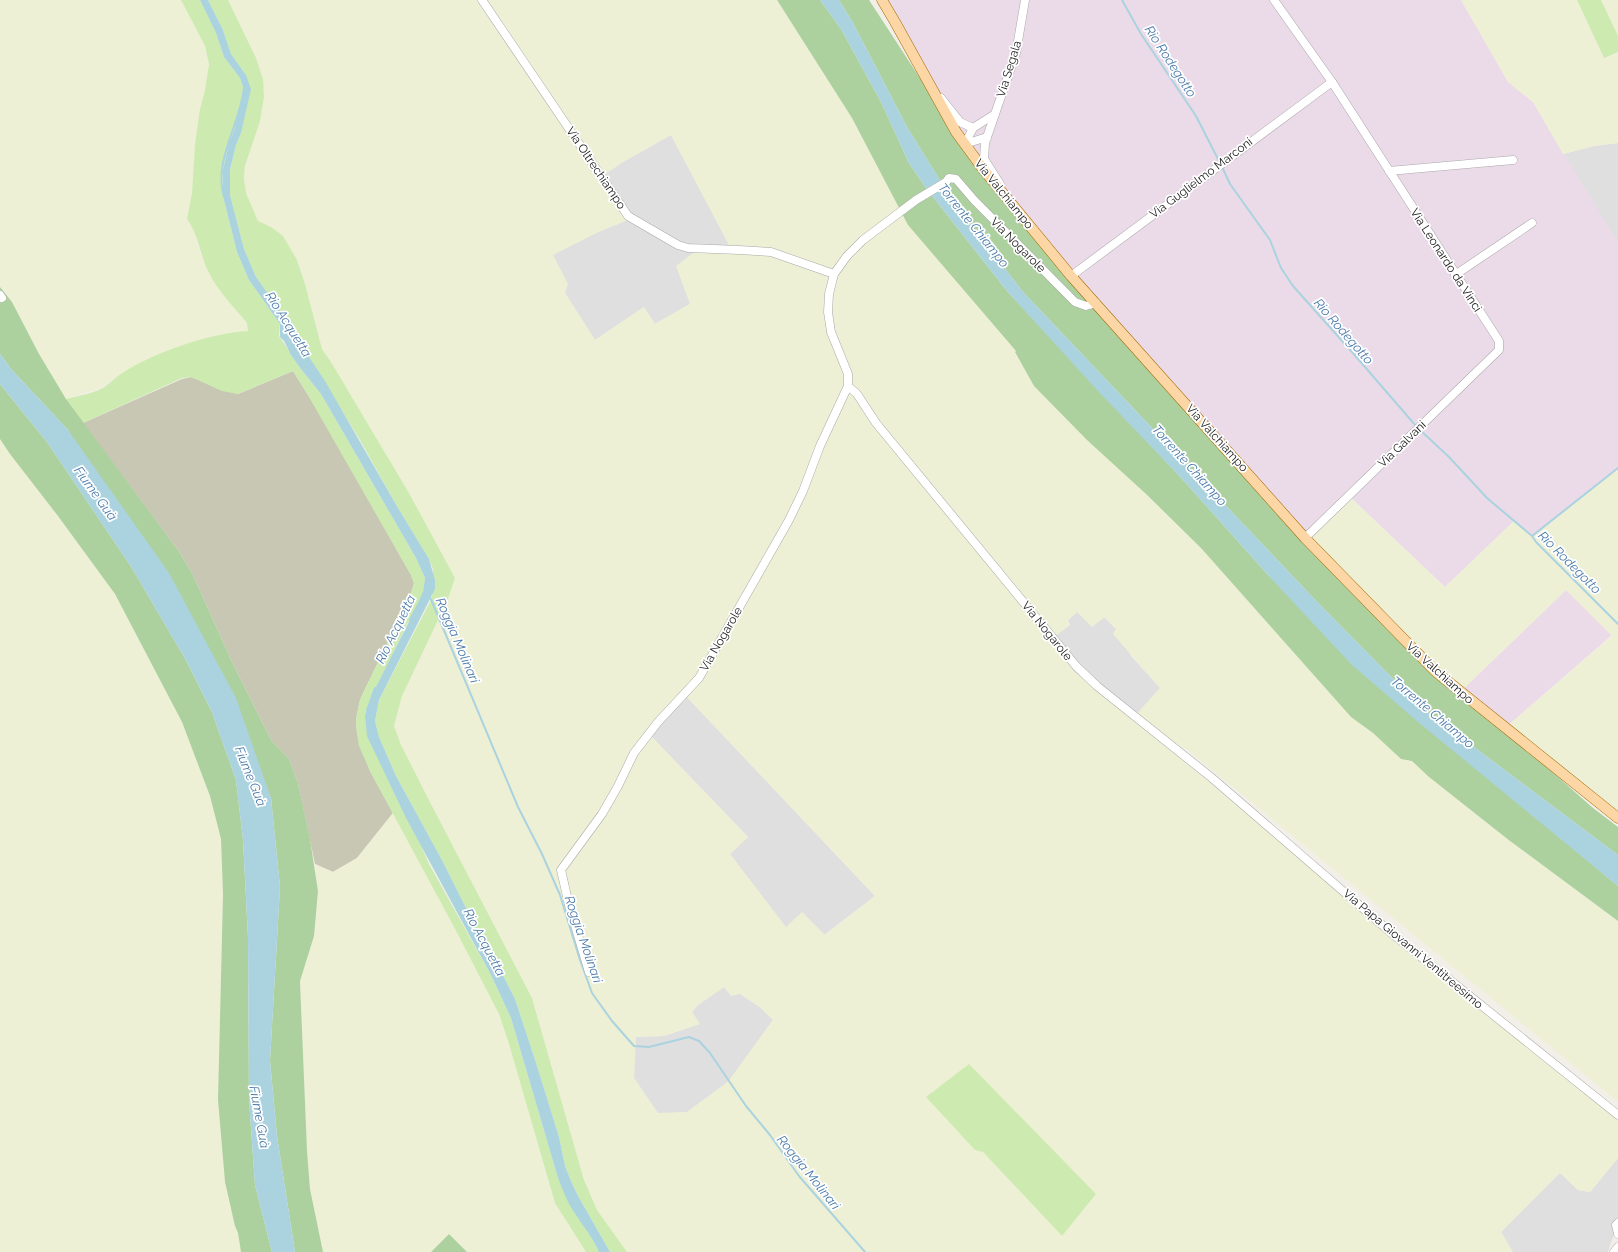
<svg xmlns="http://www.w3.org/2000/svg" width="1618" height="1252" font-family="Raleway,sans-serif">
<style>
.residential{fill:#e0dfdf}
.industrial{fill:#ebdbe8}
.construction{fill:#c7c7b4}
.farmland{fill:#eef0d5;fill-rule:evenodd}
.grass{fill:#cdebb0}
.forest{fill:#add19e}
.water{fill:#aad3df}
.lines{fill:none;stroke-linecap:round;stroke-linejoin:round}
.stream{stroke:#aad3df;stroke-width:2}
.minor-casing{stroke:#a9a9a9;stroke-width:9}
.major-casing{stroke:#a06b00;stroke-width:11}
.minor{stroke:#fff;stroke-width:8}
.major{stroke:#fcd6a4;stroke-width:10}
.labels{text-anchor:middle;stroke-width:3.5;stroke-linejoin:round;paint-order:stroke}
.street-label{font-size:12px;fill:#222;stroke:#fff}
.water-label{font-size:13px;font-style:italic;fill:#4a7aab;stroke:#fff}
</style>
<rect width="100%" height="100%" fill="#f2efe9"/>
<!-- residential -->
<g class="residential">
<path d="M671,135L732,249L690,304L655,324L644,307L595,340L565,293L552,255L598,232L628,220L600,177L623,162Z"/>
<path d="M1618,143V243L1563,154L1594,146Z"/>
<path d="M1077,612L1104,617L1116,629L1132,657L1160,688L1135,716L1074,672L1051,639L1070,625L1068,620Z"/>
<path d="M684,694L875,896L824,935L786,928L730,854L748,837L649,734Z"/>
<path d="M724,987L739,993L761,1008L773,1020L728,1082L687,1112L658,1114L634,1078L635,1037L664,1036L699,1024L692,1012L698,1005Z"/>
<path d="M1618,1158V1222L1608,1252H1512L1501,1232L1560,1172L1578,1190L1590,1192Z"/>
</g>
<!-- industrial -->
<g class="industrial">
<path d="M884,0H1461L1508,82L1533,102L1618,243V469L1533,537L1514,521L1445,587L1350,497L1307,538L976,164Z"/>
<path d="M1566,590L1612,635L1504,729L1459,693Z"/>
</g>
<!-- construction -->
<path class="construction" d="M293,371L315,406L411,575L414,583L410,597L365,689L360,700L356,719L357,734L370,771L393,813L357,858L333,872L315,864L298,783L289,759L271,740L232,662L193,575L180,553L83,423L182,379L191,377L238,394Z"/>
<!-- farmland -->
<g class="farmland">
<path d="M0,0H181L205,46L209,64L205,90L200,109L192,193L187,219L194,228L200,252L209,274L247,323L248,331L218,336L190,344L152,358L124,372L99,389L66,399L39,354L12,302L0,287Z"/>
<path d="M228,0H777L852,118L895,200L931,251L1016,351L1015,352L1034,386L1201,548L1351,717L1373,733L1401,759L1412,761L1429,777L1510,841L1618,921V1102L1190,752L1138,718L1183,761L1618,1115V1158L1590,1192L1578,1190L1560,1173L1501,1232L1513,1252H627L597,1210L584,1180L532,998L431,804L401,745L394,726L402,696L448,599L455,578L409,493L331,362L322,349L305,284L297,260L271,227L258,221L253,210L246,193L244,179L263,79L256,58ZM671,135L731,249L697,250L676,266L690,304L655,324L644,307L595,340L565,293L568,284L553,255L598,232L628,220L601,177L623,162ZM1077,612L1092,627L1105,617L1116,629L1113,634L1160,688L1135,716L1074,672L1051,639L1070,625L1068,620ZM685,695L875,896L825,935L802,912L786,927L730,854L748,837L649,734ZM724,987L731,996L740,994L761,1008L773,1020L728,1082L687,1112L658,1113L634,1078L636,1037L664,1036L700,1024L692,1012L698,1005ZM983,1152L1096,1194L1062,1236Z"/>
<path d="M1461,0H1577L1604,58L1618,52V143L1594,146L1563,154L1533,102L1508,82Z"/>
<path d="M1601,0H1618V36L1612,25Z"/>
<path d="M0,439L10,454L58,516L115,594L182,722L210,796L221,839L223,894L218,1100L225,1182L235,1226L238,1233L241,1252H0Z"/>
<path d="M1618,469V811L1504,729L1612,636L1566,590L1459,693L1307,538L1350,497L1445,587L1514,521L1533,537Z"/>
<path d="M393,813L454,927L499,1014L509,1044L555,1203L586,1252H467L449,1234L431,1252H323L310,1189L307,1151L300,981L314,936L318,891L315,864L333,872L357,858Z"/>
</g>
<!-- grass -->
<g class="grass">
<path d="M181,0H200L216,33L224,57L240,78L244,90L234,131L229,143L223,170L222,186L223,196L237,252L249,280L280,324L279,336L301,369L321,394L416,558L425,578L424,594L420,604L406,626L365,715L429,864L491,975L511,1018L558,1178L591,1234L599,1252H586L555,1203L509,1044L499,1014L454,927L370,771L359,746L357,734L356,719L360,700L365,689L410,597L414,583L411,575L305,390L293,371L238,394L222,391L191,377L182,378L83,423L66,399C77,396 89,394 99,390C108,386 115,377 124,372C155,352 211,333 248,331L247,323C234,307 218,291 209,273C200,256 199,235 187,219L192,193L195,144L200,109L205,90L209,64L205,46Z"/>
<path d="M208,0H228L256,58L263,79L264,97L260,121L245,166L244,179L246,193L258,221L271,227L283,236L297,260L305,284L322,349L331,362L409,493L455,578L448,599L402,696L394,726L401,745L431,804L532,998L584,1180L597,1210L627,1252H610L578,1196L571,1181L565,1166L559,1137L537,1066L515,999L495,960L478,932L443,862L396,776L379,737L375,721L379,700L432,598L433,569L429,559L398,508L360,440L305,351L296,335L294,327L289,323L256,277L244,249L230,195V171L236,145L241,133L246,75L231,54L223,30Z"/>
<path d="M1577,0H1601L1618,36V52L1604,58Z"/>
<path d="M969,1064L1096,1194L1062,1236L983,1152L975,1150L926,1097Z"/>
</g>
<!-- forest -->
<g class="forest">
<path d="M777,0H820L841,29L881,102L909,163L926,188L1007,291L1184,481L1268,575L1529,812L1618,886V921L1510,841L1429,777L1412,761L1401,759L1373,733L1351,717L1201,548L1146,494L1087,440L1034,386L1015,352L1016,351L908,225L852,118Z"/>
<path d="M839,0H869L976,164L1378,618L1593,808L1618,827V855L1422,708L1322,607L1023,292L954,203L907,127L853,23Z"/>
<path d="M0,287L12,302L39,354L66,399L180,553L193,575L232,662L271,740L289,759L298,783L310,839L318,891L314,936L300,981L307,1151L310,1189L323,1252H295L277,1136L270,1061L280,887L271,798L68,430L11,369L0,354Z"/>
<path d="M0,384L47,442L132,568L187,662L212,712L236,780L243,840L248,937L249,1099L255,1185L272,1252H241L238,1233L235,1226L225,1182L218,1100L223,894L221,839L210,796L182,722L115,594L58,516L10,454L0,439Z"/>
<path d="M449,1234L467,1252H431Z"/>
</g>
<!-- water -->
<g class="water">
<path d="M200,0H208L223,30L231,54L246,75L251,89L241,133L236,145L230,170V195L244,249L256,277L289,323L294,327L296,335L305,351L325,381L398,508L429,559L435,580V589L379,700L375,721L379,737L396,776L443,862L478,932L495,960L515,999L537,1066L559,1137L565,1166L571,1181L578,1196L610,1252H599C592,1236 585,1229 576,1215C568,1204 563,1191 558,1178L511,1018L491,975L406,818L367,736L365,715L372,695L423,594L425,578L416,558L321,394L301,369L291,355L284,341L280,337V324L249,280L237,252L223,196V170L229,143L234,131L244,90L240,78L224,57L216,33Z"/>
<path d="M820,0H839L853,23L907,127L954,203L1023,292L1322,607L1422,708L1618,855V886L1418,722L1351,664L1268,575L1184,481L1098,391L1007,291L926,188L909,163L881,102L841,29Z"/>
<path d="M0,354L11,369L68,430L169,573L236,698L271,798L280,887L270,1061L277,1136L295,1252H272L255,1185L249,1099L248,937L243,840L236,780L212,712L187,662L132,568L47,442L0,384Z"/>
</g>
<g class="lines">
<!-- stream -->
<g class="stream">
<path d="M1122,0L1141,34L1196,116L1220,163"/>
<path d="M1222,167L1230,184L1270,240L1281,268L1293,286L1352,352L1416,426"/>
<path d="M224,197C213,160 241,123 244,87"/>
<path d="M1419,429L1449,457L1487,498L1532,536L1536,542L1618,624"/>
<path d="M1532,536L1618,468"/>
<path d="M430,597L518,807L542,854L560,895L580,960L592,993L612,1021L634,1046L649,1047L689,1037L699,1041L710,1053L746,1106L770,1135L799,1176L865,1252"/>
<path d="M410,620L420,601L424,592"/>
<path d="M367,710L375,688"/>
</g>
<defs>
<g id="minor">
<path d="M482,0L628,216L678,245L688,248L739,250L771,252L834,274"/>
<path d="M1274,0L1332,82L1499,341V350L1305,538"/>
<path d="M941,98L960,122L973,128"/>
<path d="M965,144L973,128L995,114"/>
<path d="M965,144L987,137"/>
<path d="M1389,171L1513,160"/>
<path d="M1000,184L984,159L985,143L1016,53L1025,0"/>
<path d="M1455,275L1532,223"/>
<path d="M1071,276L1332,82"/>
<path d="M0,295L2,298"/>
<path d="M848,386L857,394L876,423L1076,666L1097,686L1212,778L1395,936L1618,1115"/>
<path d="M589,972L569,905L561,870L602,814L618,786L634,753L658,722L699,678L789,520L803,491L820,446L848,386V374L831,332L828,312L829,294L834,274L847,256L863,240L916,200L946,182L949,178L956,179L974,200L1075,302L1086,306L1096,303"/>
<path d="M1618,1223L1616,1225L1618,1234"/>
<path d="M1614,1252L1618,1247"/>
</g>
<path id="major" d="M882,0L895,22L956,132L983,169L1071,276L1305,538L1435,671L1618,818"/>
</defs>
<!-- minor casing -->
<use href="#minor" class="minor-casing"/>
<!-- major casing -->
<use href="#major" class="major-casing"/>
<!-- minor -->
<use href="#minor" class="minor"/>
<!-- major -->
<use href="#major" class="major"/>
</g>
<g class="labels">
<!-- street labels -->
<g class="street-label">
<text transform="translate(1009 69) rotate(-73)" y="4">Via Segala</text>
<text transform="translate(596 168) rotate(56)" y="4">Via Oltrechiampo</text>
<text transform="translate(1201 178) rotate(-37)" y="4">Via Guglielmo Marconi</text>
<text transform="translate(1004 194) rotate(51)" y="4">Via Valchiampo</text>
<text transform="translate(1018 245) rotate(45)" y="4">Via Nogarole</text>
<text transform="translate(1446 260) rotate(57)" y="4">Via Leonardo da Vinci</text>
<text transform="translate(1217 438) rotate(48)" y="4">Via Valchiampo</text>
<text transform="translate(1402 444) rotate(-44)" y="4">Via Galvani</text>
<text transform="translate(1047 631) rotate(51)" y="4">Via Nogarole</text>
<text transform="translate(721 639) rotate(-60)" y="4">Via Nogarole</text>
<text transform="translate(1440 673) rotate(42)" y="4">Via Valchiampo</text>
<text transform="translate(1413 949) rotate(40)" y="4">Via Papa Giovanni Ventitreesimo</text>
</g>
<!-- water labels -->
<g class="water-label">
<text transform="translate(1171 61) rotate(57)" y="5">Rio Rodegotto</text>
<text transform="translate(974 225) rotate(51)" y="5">Torrente Chiampo</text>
<text transform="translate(289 324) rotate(58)" y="5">Rio Acquetta</text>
<text transform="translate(1344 331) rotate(49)" y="5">Rio Rodegotto</text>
<text transform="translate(1190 465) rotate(48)" y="5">Torrente Chiampo</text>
<text transform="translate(96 493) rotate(54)" y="5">Fiume Guà</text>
<text transform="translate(1570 562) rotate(45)" y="5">Rio Rodegotto</text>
<text transform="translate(395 629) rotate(-64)" y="5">Rio Acquetta</text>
<text transform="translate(458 640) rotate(67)" y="5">Roggia Molinari</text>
<text transform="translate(1433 712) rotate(40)" y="5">Torrente Chiampo</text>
<text transform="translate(251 776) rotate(68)" y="5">Fiume Guà</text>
<text transform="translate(584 939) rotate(71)" y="5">Roggia Molinari</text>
<text transform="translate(485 942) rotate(62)" y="5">Rio Acquetta</text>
<text transform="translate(260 1117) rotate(80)" y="5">Fiume Guà</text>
<text transform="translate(809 1172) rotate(51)" y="5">Roggia Molinari</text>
</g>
</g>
</svg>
